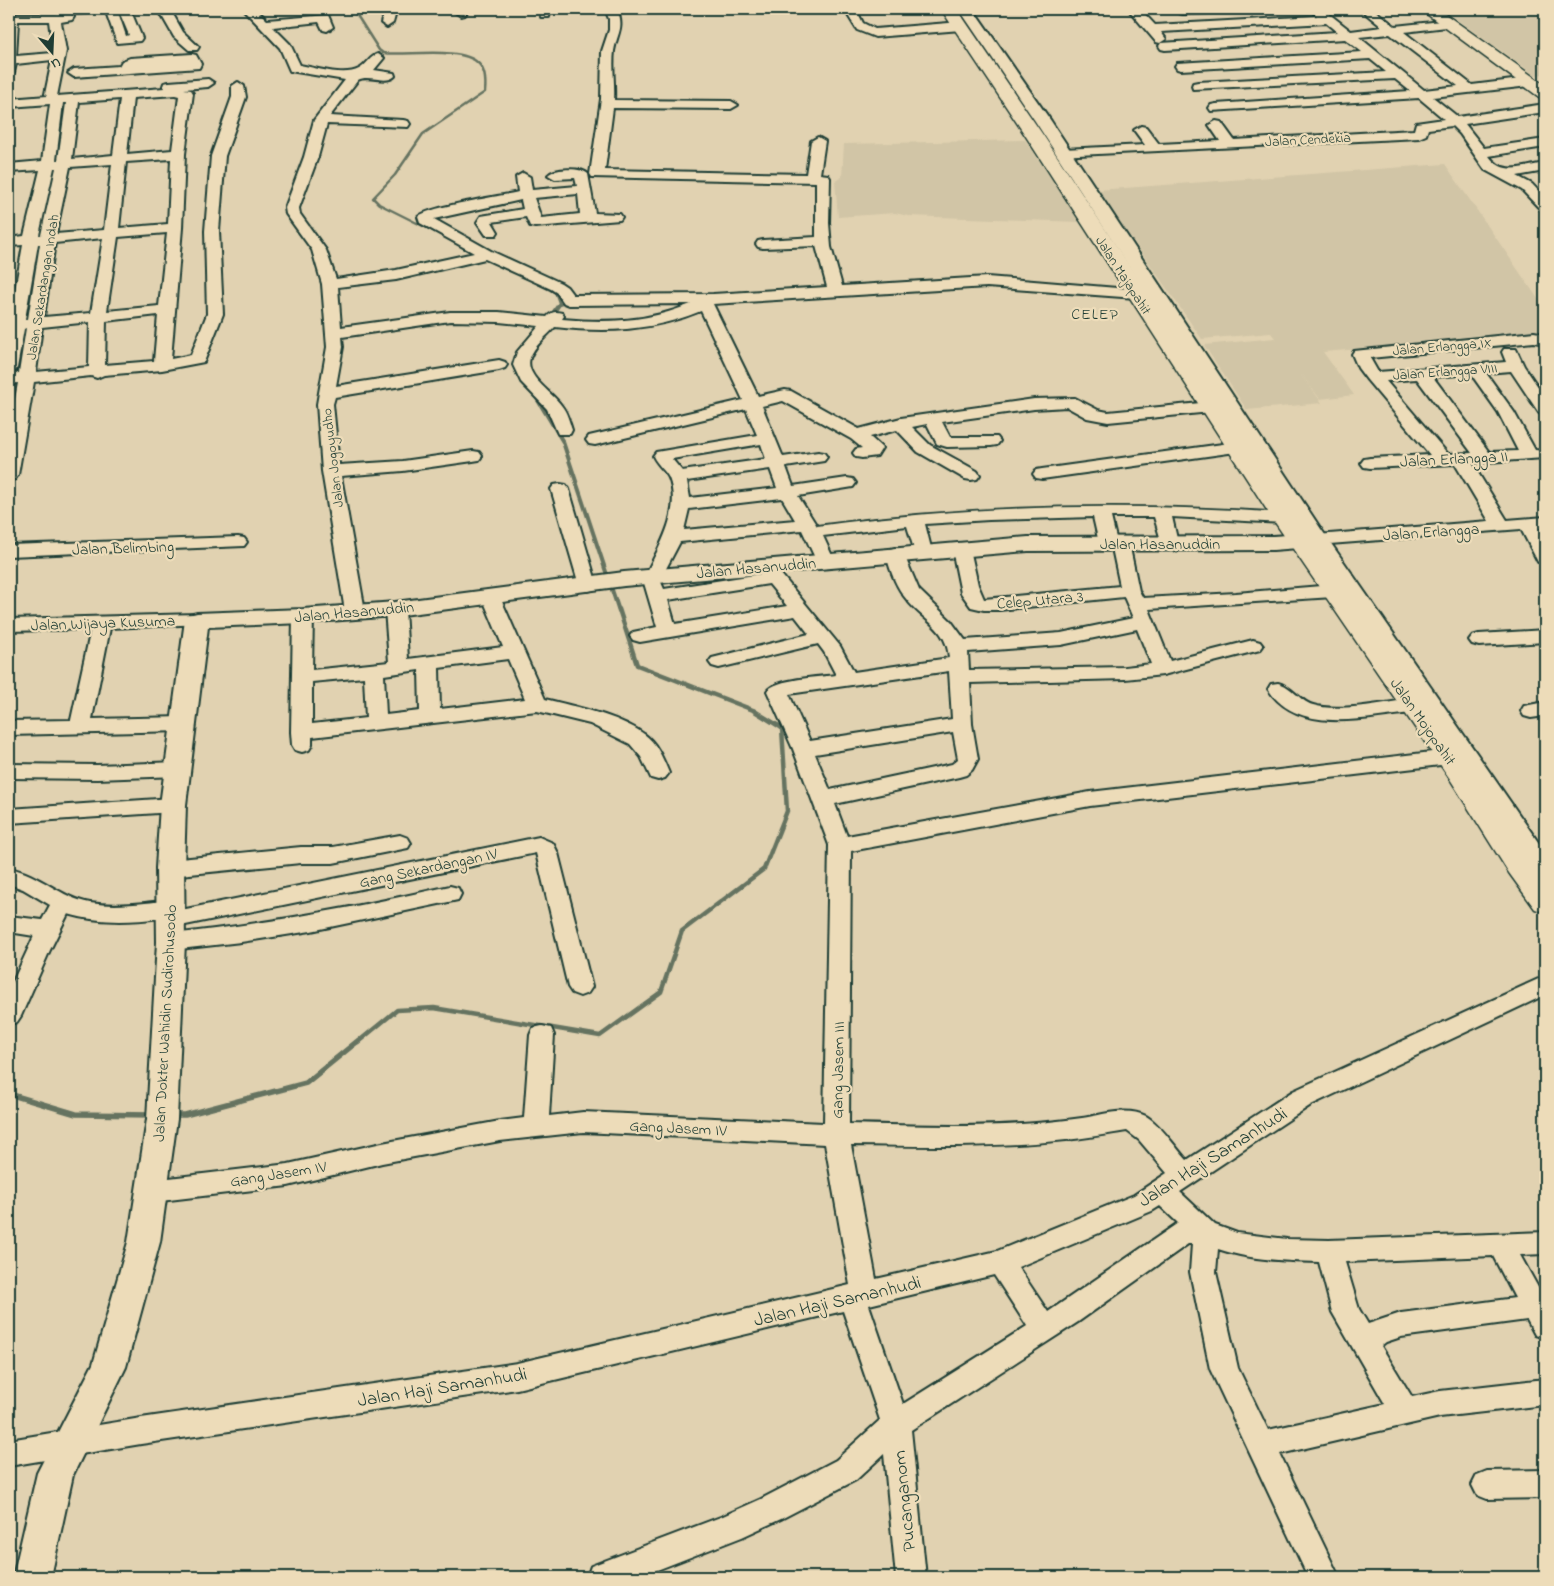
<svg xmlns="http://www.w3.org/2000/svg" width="1554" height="1586" font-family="'Indie Flower',sans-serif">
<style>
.built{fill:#d1c5a6}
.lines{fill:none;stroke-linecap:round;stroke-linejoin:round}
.stream-far3{stroke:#657361;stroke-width:2.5}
.stream-far2{stroke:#657361;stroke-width:4}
.stream-far1{stroke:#657361;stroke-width:4.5}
.stream{stroke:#657361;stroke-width:5.5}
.minor-casing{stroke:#1f3d34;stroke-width:4}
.major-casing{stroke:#1f3d34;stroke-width:4}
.highway-casing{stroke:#1f3d34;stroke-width:3}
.minor{fill:#eddcb9;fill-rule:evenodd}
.major{fill:#eddcb9;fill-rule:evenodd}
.highway{fill:#eddcb9;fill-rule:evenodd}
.labels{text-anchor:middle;stroke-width:4.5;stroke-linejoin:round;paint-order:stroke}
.far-street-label{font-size:14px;fill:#1f3d34;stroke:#eddcb9}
.far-quarter-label{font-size:16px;letter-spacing:1px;fill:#1f3d34;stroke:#eddcb9}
.street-label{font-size:16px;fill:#1f3d34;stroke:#eddcb9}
.near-street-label{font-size:19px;fill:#1f3d34;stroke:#eddcb9}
</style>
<rect width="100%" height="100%" fill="#e1d2b1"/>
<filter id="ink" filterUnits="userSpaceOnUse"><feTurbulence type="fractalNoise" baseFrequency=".02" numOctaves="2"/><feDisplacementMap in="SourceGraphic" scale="10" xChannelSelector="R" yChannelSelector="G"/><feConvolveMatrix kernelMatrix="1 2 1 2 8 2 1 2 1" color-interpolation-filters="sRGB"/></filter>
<g filter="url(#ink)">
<!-- built -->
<g class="built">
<path d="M1442,9H1545V74L1535,75Z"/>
<path d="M1025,140L1081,222L908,216L895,213L838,217L835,181L842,177L844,144Z"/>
<path d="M1445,164L1545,309V334L1323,352L1354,395L1320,399L1301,374L1322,403L1247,410L1204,345L1275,338L1271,333L1202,339L1098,190Z"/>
</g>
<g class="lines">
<!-- stream-far3 -->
<path class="stream-far3" d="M353,9L379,50L383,53C406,56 462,46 478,63C486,70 486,82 485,92L423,134L395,175L373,198L379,204L447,238"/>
<!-- stream-far2 -->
<g class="stream-far2">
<path d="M536,282L556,292L560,303L551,316"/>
<path d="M533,392L563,442L619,611"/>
</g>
<!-- stream-far1 -->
<path class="stream-far1" d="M358,1042L397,1010L434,1008L600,1036L661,992L682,931L764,869L787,811L782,728L753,710L637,665L619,609"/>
<!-- stream -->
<g class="stream">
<path d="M9,1094L76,1114L152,1115"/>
<path d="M172,1115H185L306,1083L359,1040"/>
</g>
<defs>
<g id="minor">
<path d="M61,9H95L89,13L71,14L74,17L72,20L61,22L66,51L57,96L164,88L163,86L164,83L169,82L208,79L214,83L208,87L184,89L191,90L193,93L185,154L182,228L171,359L191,355L207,314L205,231L211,156L232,97V86L238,82L244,86L246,97L225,156L219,231L223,314L204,362L162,370L104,375L97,378L91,376L34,382L18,475L15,479L9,480V430L18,383L9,384V374L19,373L26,328L24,329L17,368L15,371L9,373V324L23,245L9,246V238L24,236L40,170L9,172V164L42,161L50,104L9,107V99L47,96L45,94L52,60L16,64L14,72L9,73V19H13L15,15L19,14H56ZM18,21H49L53,53L16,56ZM175,95L179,96L172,150L127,154L133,98ZM120,99L113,155L72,159L79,102ZM63,103H66L58,160H56ZM171,159L168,224L119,228L126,162ZM112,164L104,230L56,234L70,167ZM54,168H56L41,235H39ZM167,233L159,306L107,311L118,237ZM103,238L91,313L44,317L55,243ZM38,244H40L28,319H25ZM158,315L154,361L105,365L106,321ZM90,322L89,367L36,372L42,327Z"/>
<path d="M105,9H117L126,36L129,35L118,9H130L142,38L140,41L117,43Z"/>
<path d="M158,9H170L183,32L199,47L197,50H189L174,37Z"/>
<path d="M243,9H256L267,20L328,15L333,27L327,31L323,30L319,22L273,27L290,44L300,65C317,68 344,77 359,69C367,65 370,56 378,54L384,58L374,70L394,73L395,76C386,85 369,74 358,80L330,116L403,120L408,121L410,124L408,127L327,124L318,157L299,208L300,214L326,250L336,279L396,270L474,253L420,223L418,217C426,207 501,196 518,192L516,177L523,173L530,177L532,190L577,186L575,178L555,179L548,175C554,168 582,167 588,174L595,213L620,214L622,217L620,220L535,227L530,226L526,217L492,222L498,232L496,235H486L477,222L481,216L523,209L521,200L434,219L491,251L561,283L567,287L573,295L713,294L827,287L816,246L763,248L758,247L756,244L758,241L763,240L816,237V182L592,177L590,174L601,99L602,51L609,30V19L605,9H617C625,28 617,33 614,51C612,67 615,84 614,100L731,101L738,105L731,109L613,108L605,170L806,174L811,141L818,137L825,141L820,174L828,175L830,178L829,223L831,247L842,286L987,277L1141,290L1144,293L1141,296L1136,298L987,287L713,304L758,396L785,390L791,391L859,429L901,418L1034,399L1075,398L1098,410L1108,412L1211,402L1217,403L1219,407L1217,411L1211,412L1108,422L1087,418L1067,407L1034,409L942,422L950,437H997L1000,441L997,445L991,446L947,447L937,444L927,424L912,427L930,445L977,471L980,475L977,479L971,480L965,479L918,452L897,430L870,437L882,448L877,456L862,458L856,457L853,453L856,449L862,448L851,439L783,401L762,406L783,457L818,452L824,453L827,457L824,461L786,467L793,486L847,478L853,479L856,483L853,487L847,488L798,496L817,526C975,505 1126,502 1284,513L1290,514L1293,518L1290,522L1284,523L1172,517L1178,543L1175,547L1169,548L1163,547L1154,517H1111L1116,538L1126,539L1129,543L1139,591L1143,598L1236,593L1333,585L1340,587L1342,591L1340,595L1333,597L1149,609L1170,661L1253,640L1260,642L1263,646L1260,650L1163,675L1125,679L970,683L972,724L978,759L972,770L966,775L959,777L835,804L847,836L1090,792L1449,750L1456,752L1459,757L1456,762L1449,764L1090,806L851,851L849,1124C924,1126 1007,1129 1082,1118C1101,1115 1127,1106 1146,1116C1160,1124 1176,1148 1187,1160L1293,1091L1545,976V995L1311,1105L1180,1192L1215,1225L1237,1233L1287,1239L1329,1240L1545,1232V1254L1520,1255L1545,1300V1338L1535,1335L1527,1320L1401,1337L1386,1342L1381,1346L1412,1397L1440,1391L1545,1379V1405L1440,1417L1280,1454L1339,1577H1308L1210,1369L1190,1272L1192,1244H1188L1078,1322L911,1430L926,1577H896L884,1454L856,1480L781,1519L742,1537L639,1577H587L591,1566L723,1516L761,1499L836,1460L880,1420L843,1311L517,1389L141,1444L9,1466V1440L141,1418L517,1363L850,1285L825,1144L583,1132L500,1141L382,1163L288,1186L152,1202L143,1199L139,1191L143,1183L152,1180L288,1164L382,1143L500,1121L524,1118L530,1035L533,1028L542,1026L551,1028L554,1035L549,1116L583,1112L824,1123L829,845L793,749L767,691C775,679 820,677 836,675L824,652L818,644L719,668L712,666L709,662L712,658L809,634L795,616L640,642L633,640L630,636L633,632L657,627L644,583L647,579L645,576C659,547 682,511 669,478C665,470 657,465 653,456L656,452L662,451L757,435L746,409L595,445L589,444L586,440L589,436L743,400L701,311C653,331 606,333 555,327C547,336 534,346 530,358C524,376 552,392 561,405C567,412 569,421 572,430L570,434H558L547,409L521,382L513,365L517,352L539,326L499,322L450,321L342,337L343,347L336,386L499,360L505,362L507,365L505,368L499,370L335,397L333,404L339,465L403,461L473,451L479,452L482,456L479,460L473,461L403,471L341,476L365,611L362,615L355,617L348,615L345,611L322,471L317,404L327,347L322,284L312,250L286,214L285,208L304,157L314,120L345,80L290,71L280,48ZM578,194L580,214L541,218L534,198ZM485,259L551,289L557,293L564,303L569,305L691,304C647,322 609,323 562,319L564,316L562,313C555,311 551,312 547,317L499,312H450L341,327L338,287L396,280ZM761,444L766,459L682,471L672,459ZM770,469L777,488L690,498L687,481ZM782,498L795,520L684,530L689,509ZM1093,517L1099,543L1102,547L1112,548L1120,586L984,599L978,585L970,549L967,545L961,543L955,545L952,549L961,593L971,607L984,610H999L1124,597L1133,618L1061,633L965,640L951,621L919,590L902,550L895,548L888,550L886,554C890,571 896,587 907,600C923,621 947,627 949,658L854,672L840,646L771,562L764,560L757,562L755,566L761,574L664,589L660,580L680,542L802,530L816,560L818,564L825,566L832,564L834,560L823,536L907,526L916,556L923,558L930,556L932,552L925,524L989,520ZM769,584L787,606L675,624L668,600ZM1137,629L1151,664L1125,667L969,670L968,652L1061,645ZM949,671L952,719L810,741L789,694ZM953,732L958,759L952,764L830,790L815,754ZM1127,1131L1139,1140L1167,1173L1134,1195L997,1251L876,1279L851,1145C922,1146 995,1148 1066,1140C1086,1138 1107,1134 1127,1131ZM1160,1206L1178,1223L1048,1312L1018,1267L1152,1211ZM1218,1249C1250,1260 1285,1261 1319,1262L1332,1312L1385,1404L1268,1430L1238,1368L1216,1272ZM1493,1256L1515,1298L1401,1313L1368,1324L1359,1309L1345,1262ZM994,1275L1027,1326L903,1404L869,1305Z"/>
<path d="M385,9H397L393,23L387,27L381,23Z"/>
<path d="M457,9H469L465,15L461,16L455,12Z"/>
<path d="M539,9H551L549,17H541Z"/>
<path d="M844,9H856L863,23L875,29L961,22L967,26L961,30L875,37L857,30Z"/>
<path d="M1128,9H1140L1155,25L1317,16L1310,9H1323L1351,31L1382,27L1360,9H1373L1395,26L1451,20L1453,23L1451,26L1447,27L1404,32L1472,85L1529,78L1535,82L1529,86L1433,97L1458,117L1545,104V112L1465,124L1484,148L1545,139V147L1489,156C1504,177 1523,166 1545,163V171L1517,176L1532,184L1545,198V210L1540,209L1522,190L1485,170L1460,134L1452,126L1428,129L1426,135L1419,138L1058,156L1056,153L1063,149L1145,145L1134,130L1141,126L1146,127L1159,144L1220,141L1209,125L1216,121L1221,122L1234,140L1414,130L1416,123L1444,119L1419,98L1211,111L1209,108L1211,105L1216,104L1410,91L1395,79L1193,89L1192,86L1193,83L1198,82L1386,72L1370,59L1181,70L1177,69L1175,66L1177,63L1362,52L1345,39L1165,50L1161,49L1159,46L1161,43L1337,32L1326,23L1161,32L1166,39L1160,43L1156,42ZM1390,34L1458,86L1424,90L1359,37Z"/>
<path d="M1178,9H1218L1212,13L1183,14L1179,13Z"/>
<path d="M192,54L196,55L201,64L199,68L74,77L68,73L74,69L119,66L122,61L130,58Z"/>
<path d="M1534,332L1545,334V344L1534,342L1370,358L1378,372L1506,362L1502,352L1504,349H1516L1524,366L1545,397V414L1539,413L1511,371L1486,373L1514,412L1535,450L1545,451V458L1472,463L1507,520L1545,517V527L1539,528L1545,541V563L1538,562L1521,529L1317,545L1311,544L1308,540L1311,536L1317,535L1489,521L1455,464L1370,468L1364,467L1361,463L1364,459L1370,458L1430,455L1367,380L1358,368L1352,354L1354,351ZM1471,374L1498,412L1518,451L1489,452L1433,377ZM1417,379L1472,453L1448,454L1386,381Z"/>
<path d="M1237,442L1243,443L1246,447L1243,451L1042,479L1036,478L1033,474L1036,470L1042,469Z"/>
<path d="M560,484L566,485L569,489L597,585L595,589L588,591L581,589L579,585L551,489L554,485Z"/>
<path d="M238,537L244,538L247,542L244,546L9,556V545Z"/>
<path d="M491,591L498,593L500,597L545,699C576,707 618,715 644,734C657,743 663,759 669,773L665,778L658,780L651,778L641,757L630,744L590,724L537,711L312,737V745L309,750L302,752L295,750L292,745L291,732L293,616L296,612L303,610L310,612L313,616L312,670L389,662L385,609L388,605L395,603L402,605L405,609L408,659L503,647L482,597L484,593ZM508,659L525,699L440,709L439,668ZM419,670L420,711L386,715L384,675ZM364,677L366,718L312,724V682Z"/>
<path d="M197,614L204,616L207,620L204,624L110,628L92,719L183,717L190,719L193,724L190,729L183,731L9,735V721L71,720L91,629L9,631V619Z"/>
<path d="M1545,630V642L1479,646L1472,644L1469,640L1472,636L1479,634Z"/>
<path d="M1278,683C1292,686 1299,701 1313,705C1338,713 1387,702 1413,699L1420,701L1423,706L1420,711L1413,713C1367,717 1298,736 1268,689L1271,684Z"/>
<path d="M1545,702V716L1531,718L1524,716L1521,711L1524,706Z"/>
<path d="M178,762L185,764L188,769L185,774L178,776L97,779L9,778V764L97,765Z"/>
<path d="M173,798L181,800L184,805L181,810L173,812L9,823V809Z"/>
<path d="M400,835L408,838L411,843L408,848L333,863H301L170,876L162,874L159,868L162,862L170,860L301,847H333Z"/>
<path d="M539,837L553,843L558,853L592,987L588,993L580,996L572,993L568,987L536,853L171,928L163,926L160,920L161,918C129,922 99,923 68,914L50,950L21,1016L17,1022L9,1025V990L34,936L9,932V916L42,920L50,905L23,889L9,884V868C40,874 61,898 90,903C108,906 127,905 145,903C156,902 168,899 179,902L181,910Z"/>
<path d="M450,886L458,888L461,894L458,900L311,931L241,942L171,950L163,948L160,942L163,936L171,934C265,924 358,907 450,886Z"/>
<path d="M1545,1470V1498L1487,1499L1477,1495L1472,1485L1477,1475L1487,1471Z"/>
</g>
<path id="major" d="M959,9H973L1051,121L1321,529L1545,852V883L1535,880L1311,547L1273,550L1028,551L624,586L395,616L303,623L208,627L186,805L184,868L185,942L177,1119L160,1242L126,1367L73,1475L51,1577H13L37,1473L93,1364L128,1242L147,1119L157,942L156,868L160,805L185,620L189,615L197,613L303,609L395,602L624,572L1028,537L1273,536L1302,534L1035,121Z"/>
<g id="highway">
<path d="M941,9H957L1043,135L1296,518L1469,766L1545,881V912L1535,909L1509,873L1450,779L1272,518L1025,135Z"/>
<path d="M1420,9H1438L1545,85V98L1539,97Z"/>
</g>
</defs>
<!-- minor casing -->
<use href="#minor" class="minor-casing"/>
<!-- major casing -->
<use href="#major" class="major-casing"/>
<!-- highway casing -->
<use href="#highway" class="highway-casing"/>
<!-- minor -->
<use href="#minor" class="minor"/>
<!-- major -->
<use href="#major" class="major"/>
<!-- highway -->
<use href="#highway" class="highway"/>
</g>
</g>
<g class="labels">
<!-- far-street labels -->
<g class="far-street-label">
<text transform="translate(1308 139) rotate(-3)" y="5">Jalan Cendekia</text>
<text transform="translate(1124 275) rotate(57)" y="5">Jalan Majapahit</text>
<text transform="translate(42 287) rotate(-81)" y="5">Jalan Sekardangan Indah</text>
<text transform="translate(1442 346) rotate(-5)" y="5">Jalan Erlangga IX</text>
<text transform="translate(1445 371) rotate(-4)" y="5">Jalan Erlangga VIII</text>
<text transform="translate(332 458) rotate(-97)" y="5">Jalan Jogoyudho</text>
</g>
<!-- far-quarter labels -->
<g class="far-quarter-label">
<text x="1095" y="319">CELEP</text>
</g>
<!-- street labels -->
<g class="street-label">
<text transform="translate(1454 458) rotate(-3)" y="6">Jalan Erlangga II</text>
<text transform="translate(1431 531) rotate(-4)" y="6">Jalan Erlangga</text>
<text x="1160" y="549">Jalan Hasanuddin</text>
<text transform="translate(123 547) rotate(-2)" y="6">Jalan Belimbing</text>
<text transform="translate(756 567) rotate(-5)" y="6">Jalan Hasanuddin</text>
<text transform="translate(1040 599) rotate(-5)" y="6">Celep Utara 3</text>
<text transform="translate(354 611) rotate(-5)" y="6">Jalan Hasanuddin</text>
<text transform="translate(103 622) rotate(-2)" y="6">Jalan Wijaya Kusuma</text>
<text transform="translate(1424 721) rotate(55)" y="6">Jalan Mojopahit</text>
<text transform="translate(428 867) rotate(-12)" y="6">Gang Sekardangan IV</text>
<text transform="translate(164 1023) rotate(-87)" y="6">Jalan Dokter Wahidin Sudirohusodo</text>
<text transform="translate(837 1070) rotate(-89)" y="6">Gang Jasem III</text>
<text transform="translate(678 1127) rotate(3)" y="6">Gang Jasem IV</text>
<text transform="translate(278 1173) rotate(-9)" y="6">Gang Jasem IV</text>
</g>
<!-- near-street labels -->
<g class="near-street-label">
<text transform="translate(1212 1156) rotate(-32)" y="7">Jalan Haji Samanhudi</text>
<text transform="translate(837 1300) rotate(-13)" y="7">Jalan Haji Samanhudi</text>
<text transform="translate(442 1386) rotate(-9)" y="7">Jalan Haji Samanhudi</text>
<text transform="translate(903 1501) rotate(-96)" y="7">Pucanganom</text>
</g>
</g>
<!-- margin -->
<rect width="1554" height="1586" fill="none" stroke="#eddcb9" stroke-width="30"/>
<rect x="15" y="15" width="1524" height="1556" fill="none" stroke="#1f3d34" stroke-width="2" filter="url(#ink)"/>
<!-- north arrow -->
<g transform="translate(52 52) rotate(161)" stroke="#eddcb9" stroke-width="4" paint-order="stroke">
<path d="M0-4L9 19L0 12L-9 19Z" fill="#1f3d34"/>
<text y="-8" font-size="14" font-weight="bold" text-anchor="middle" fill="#1f3d34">U</text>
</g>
</svg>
